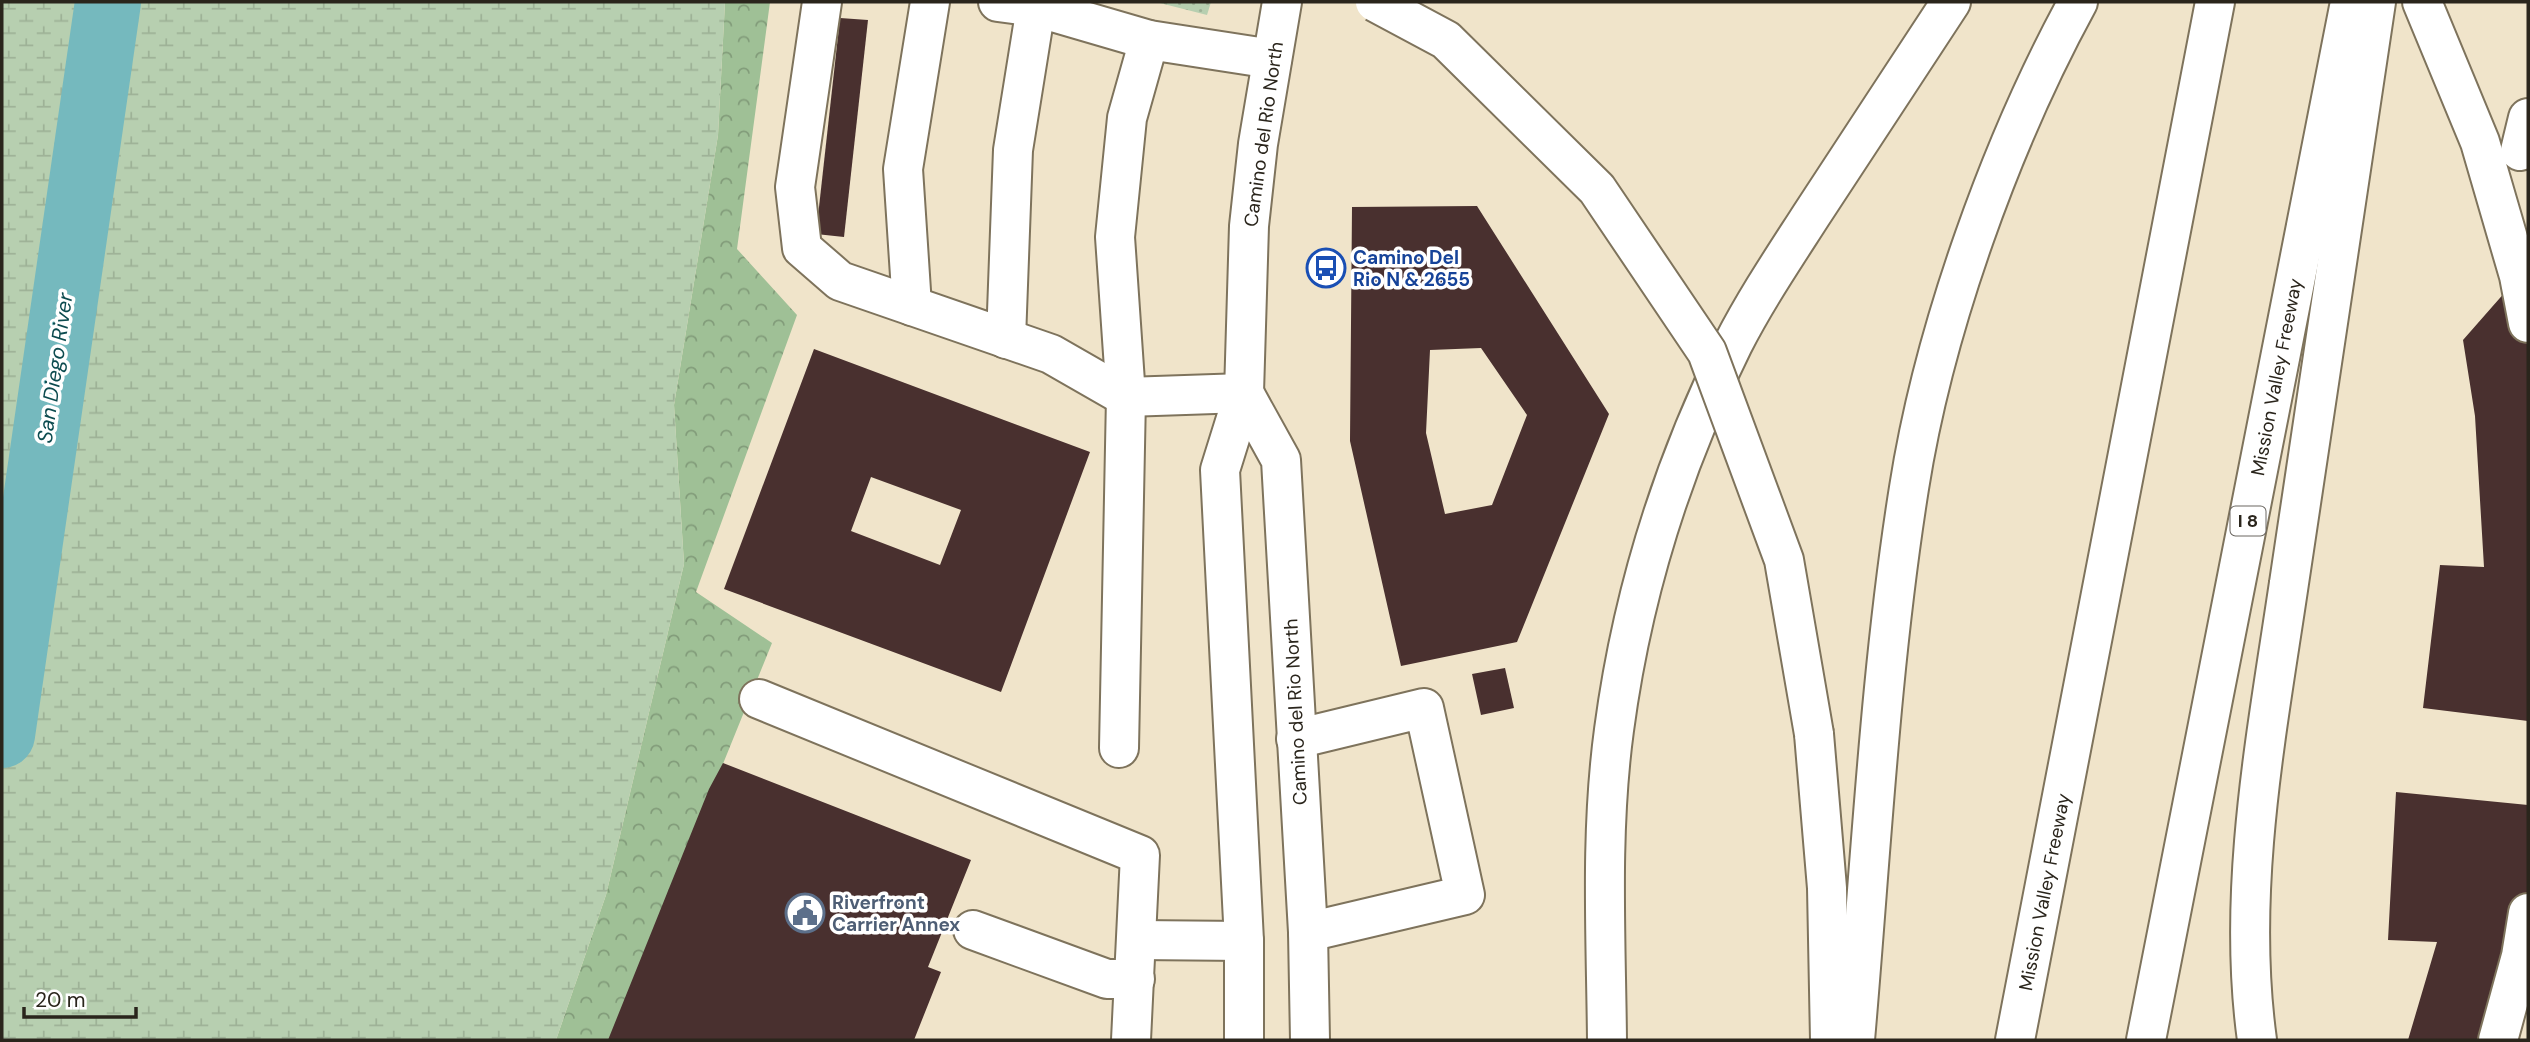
<svg xmlns="http://www.w3.org/2000/svg" width="2530" height="1042" font-family="'DM Sans',sans-serif">
<style>
.grass{fill:url(#grass-dots)}
.forest{fill:url(#forest-crowns)}
.wetland{fill:url(#wetland-marsh)}
.lines{fill:none;stroke-linecap:round;stroke-linejoin:round}
.river{stroke:#75b9be;stroke-width:66}
.building{fill:#49302f;fill-rule:evenodd}
.minor-casing{stroke:#7e735c;stroke-width:42}
.major-casing{stroke:#7e735c;stroke-width:42}
.highway-casing{stroke:#7e735c;stroke-width:42}
.minor{stroke:#fff;stroke-width:38}
.major{stroke:#fff;stroke-width:38}
.highway{stroke:#fff;stroke-width:38}
.highway-bridge-casing{stroke:#7e735c;stroke-width:42;stroke-linecap:butt}
.highway-bridge{stroke:#fff;stroke-width:38}
.labels{text-anchor:middle;stroke-width:7;stroke-linejoin:round;paint-order:stroke}
.shield{fill:#fff;stroke:#6a6660;stroke-width:2}
.shield-label{font-size:18px;font-weight:bold;fill:#2a251c}
.street-label{font-size:19px;fill:#2a251c;stroke:#fff}
.transit-label{font-size:19px;font-weight:bold;fill:#164399;stroke:#fff;text-anchor:start}
.service-label{font-size:19px;font-weight:bold;fill:#4e5e75;stroke:#fff;text-anchor:start}
.water-label{font-size:21px;font-style:italic;fill:#0c4b4f;stroke:#fff}
</style>
<defs>
<pattern id="grass-dots" width="8" height="8" patternUnits="userSpaceOnUse" patternTransform="scale(1.75)"><rect width="8" height="8" fill="#b7cfb0"/><path d="M2 2h.1M6 6h.1" fill="none" stroke="#9eb297" stroke-width="1.8" stroke-linecap="round"/></pattern>
<pattern id="forest-crowns" width="20" height="18" patternUnits="userSpaceOnUse" patternTransform="scale(1.75)"><rect width="20" height="18" fill="#9fc096"/><path d="M2 6a3 3 0 1 1 6 0M12 15a3 3 0 1 1 6 0" fill="none" stroke="#829c7a"/></pattern>
<pattern id="wetland-marsh" width="20" height="14" patternUnits="userSpaceOnUse" patternTransform="scale(1.75)"><rect width="20" height="14" fill="#b7cfb0"/><path d="M1 5h8M5 5V1M11 12h8M15 12V8" fill="none" stroke="#9eb297"/></pattern>
</defs>
<rect width="100%" height="100%" fill="#f0e4ca"/>
<!-- grass -->
<path class="grass" d="M1156,2H1211L1207,15Z"/>
<!-- forest -->
<path class="forest" d="M725,2H770L737,249L797,315L696,592L772,643L611,1040H556L606,895L684,564L674,405L718,135Z"/>
<!-- wetland -->
<path class="wetland" d="M2,2H725L718,135L674,405L684,564L606,895L556,1040H2Z"/>
<g class="lines">
<!-- river -->
<path class="river" d="M2,735L108,2"/>
</g>
<!-- building -->
<g class="building">
<path d="M840,18L868,20L844,237L816,234Z"/>
<path d="M1477,206L1609,414L1517,642L1401,666L1350,441L1352,207ZM1481,348L1527,415L1492,505L1445,514L1426,433L1430,350Z"/>
<path d="M2528,266V721L2423,708L2440,565L2484,567L2475,416L2463,340Z"/>
<path d="M814,349L1090,452L1001,692L724,589ZM871,477L961,510L940,565L851,531Z"/>
<path d="M1505,668L1514,708L1481,715L1472,674Z"/>
<path d="M723,763L971,860L928,967L941,972L914,1040H608L709,789Z"/>
<path d="M2396,792L2528,805V905L2494,1040H2408L2437,942L2388,940Z"/>
</g>
<g class="lines">
<defs>
<g id="minor">
<path d="M822,2L795,187L802,248L840,281L1051,354L1126,397L1244,393"/>
<path d="M998,2L1036,7L1149,40L1272,59"/>
<path d="M2520,151L2528,118"/>
<path d="M912,306L903,169L930,2"/>
<path d="M1006,339L1013,150L1036,7"/>
<path d="M759,699L1140,855L1131,1040"/>
<path d="M1296,739L1424,708L1465,895L1308,932"/>
<path d="M1119,748L1126,397L1115,237L1127,118L1149,40"/>
<path d="M973,930L1107,979H1135"/>
<path d="M1138,940L1244,941"/>
</g>
<g id="major">
<path d="M1244,393L1281,460L1308,932L1310,1040"/>
<path d="M1244,1040V941L1220,470L1244,393L1249,226L1258,144L1282,2"/>
</g>
<g id="highway">
<path d="M2422,2L2480,142L2519,276L2528,323"/>
<path d="M1814,734L1827,888L1830,1040"/>
<path d="M1607,1040C1606,937 1600,833 1614,730C1632,595 1672,466 1733,344C1756,299 1785,256 1812,214C1858,143 1905,73 1951,2"/>
<path d="M1855,1040C1871,857 1880,670 1909,488C1934,329 2001,143 2078,2"/>
<path d="M2015,1040L2215,2"/>
<path d="M2146,1040L2350,2"/>
<path d="M2257,1040C2236,889 2267,732 2289,583C2318,389 2347,195 2376,2"/>
<path d="M2498,1040L2521,956L2528,913"/>
</g>
</defs>
<!-- minor casing -->
<use href="#minor" class="minor-casing"/>
<!-- major casing -->
<use href="#major" class="major-casing"/>
<!-- highway casing -->
<use href="#highway" class="highway-casing"/>
<!-- minor -->
<use href="#minor" class="minor"/>
<!-- major -->
<use href="#major" class="major"/>
<!-- highway -->
<use href="#highway" class="highway"/>
<defs>
<path id="highway-bridge" d="M1375,2L1446,40L1597,189L1707,352L1784,560L1814,734"/>
</defs>
<!-- highway-bridge casing -->
<use href="#highway-bridge" class="highway-bridge-casing"/>
<!-- highway-bridge -->
<use href="#highway-bridge" class="highway-bridge"/>
</g>
<!-- icons -->
<defs>
<symbol id="bus-ring" viewBox="-11 -11 22 22"><circle r="9.5" fill="#fff" stroke="#1a4fb4" stroke-width="1.5"/><path d="M-5-6H5V4H4V6H2V4H-2V6H-4V4H-5ZM-3.5-4V0h7V-4ZM-3.5 1.2v1.5H-2V1.2ZM2 1.2v1.5H3.5V1.2Z" fill="#1a4fb4"/></symbol>
<symbol id="civic-ring" viewBox="-11 -11 22 22"><circle r="9.5" fill="#fff" stroke="#5c6f8a" stroke-width="1.5"/><path d="M-.6-6.5H3V-4.5H.6V-3L4-1V1h2V6H-6V1h2V-1L-.6-3ZM-1.2 2.5V6h2.4V2.5Z" fill="#5c6f8a"/></symbol>
</defs>
<g fill-rule="evenodd">
<use href="#bus-ring" x="1304" y="246" width="44" height="44"/>
<use href="#civic-ring" x="783" y="891" width="44" height="44"/>
</g>
<g class="labels">
<!-- shield labels -->
<rect class="shield" x="2230.5" y="506.5" width="35" height="29" rx="5"/>
<g class="shield-label">
<text x="2248" y="527">I 8</text>
</g>
<!-- street labels -->
<g class="street-label">
<text transform="translate(1263 134) rotate(-82)" y="7">Camino del Rio North</text>
<text transform="translate(2276 377) rotate(-79)" y="7">Mission Valley Freeway</text>
<text transform="translate(1295 712) rotate(-93)" y="7">Camino del Rio North</text>
<text transform="translate(2044 892) rotate(-79)" y="7">Mission Valley Freeway</text>
</g>
<!-- transit labels -->
<g class="transit-label">
<text x="1353" y="264">Camino Del<tspan x="1353" dy="22">Rio N &amp; 2655</tspan></text>
</g>
<!-- service labels -->
<g class="service-label">
<text x="832" y="909">Riverfront<tspan x="832" dy="22">Carrier Annex</tspan></text>
</g>
<!-- water labels -->
<g class="water-label">
<text transform="translate(55 368) rotate(-82)" y="7">San Diego River</text>
</g>
</g>
<!-- border -->
<rect width="2530" height="1042" fill="none" stroke="#2a251c" stroke-width="7"/>
<!-- scale -->
<path d="M24 1007v10h112v-10" fill="none" stroke="#2a251c" stroke-width="3.5"/>
<text x="35" y="1007" font-size="21" fill="#2a251c" stroke="#ffffff" stroke-width="5" paint-order="stroke">20 m</text>
</svg>
